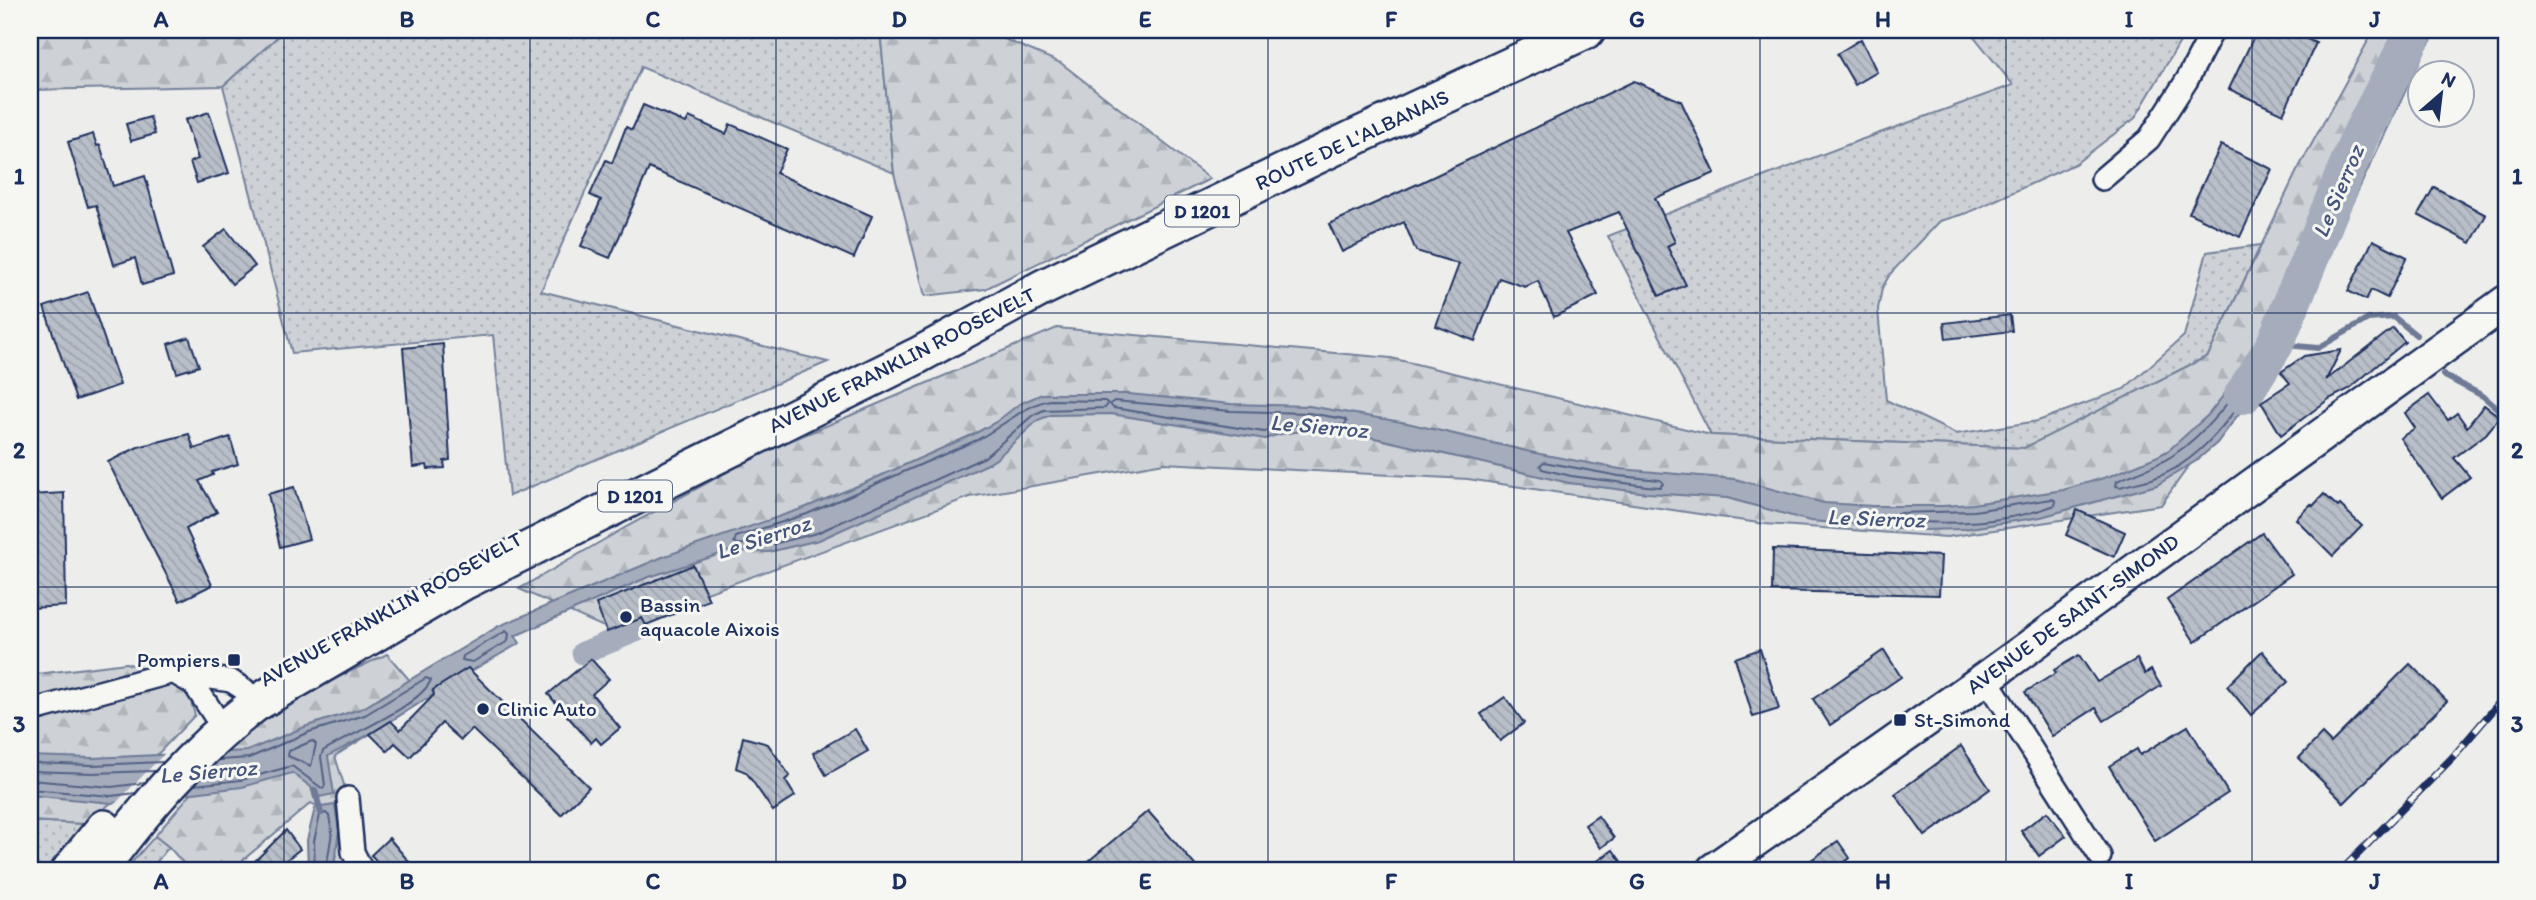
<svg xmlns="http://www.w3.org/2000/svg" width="2536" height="900" font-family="Itim,sans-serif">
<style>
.grass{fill:url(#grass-dots);stroke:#74809a;stroke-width:2}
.forest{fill:url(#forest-firs);stroke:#74809a;stroke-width:2}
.water{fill:#a5acbc;stroke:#6e7a96;stroke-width:2}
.pier{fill:#edeeec}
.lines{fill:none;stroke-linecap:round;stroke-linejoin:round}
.shore{stroke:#526184;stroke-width:2}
.stream{stroke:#6e7a96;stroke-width:6}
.canal{stroke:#a5acbc;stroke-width:23}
.river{stroke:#a5acbc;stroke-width:38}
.building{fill:url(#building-back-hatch);stroke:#1b2f5e;stroke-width:2}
.minor-casing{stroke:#1b2f5e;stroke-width:26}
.secondary-casing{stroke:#1b2f5e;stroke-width:37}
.primary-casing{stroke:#1b2f5e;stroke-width:40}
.minor{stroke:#f6f6f2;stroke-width:21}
.secondary{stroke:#f6f6f2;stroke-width:32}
.primary{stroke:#f6f6f2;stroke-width:35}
.rail-casing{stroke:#1b2f5e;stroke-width:8}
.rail{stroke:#f6f6f2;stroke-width:5;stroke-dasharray:16;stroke-linecap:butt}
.grid{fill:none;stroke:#1b2f5e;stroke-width:2;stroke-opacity:0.55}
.poi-dot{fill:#1b2f5e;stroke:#f6f6f2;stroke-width:2.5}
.labels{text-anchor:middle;stroke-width:6;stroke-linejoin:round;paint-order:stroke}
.shield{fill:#f6f6f2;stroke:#5d6b8a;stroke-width:2}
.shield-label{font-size:19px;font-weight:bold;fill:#1b2f5e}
.street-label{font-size:21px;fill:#1b2f5e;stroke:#f6f6f2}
.poi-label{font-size:21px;fill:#1b2f5e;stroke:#f6f6f2;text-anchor:start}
.water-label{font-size:23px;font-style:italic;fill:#44547a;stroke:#f6f6f2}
.neatline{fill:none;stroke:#1b2f5e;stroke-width:2.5}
.grid-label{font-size:23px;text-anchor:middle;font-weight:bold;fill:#1b2f5e}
</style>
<defs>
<pattern id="grass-dots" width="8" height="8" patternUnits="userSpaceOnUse" patternTransform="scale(1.75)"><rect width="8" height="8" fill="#ced2d7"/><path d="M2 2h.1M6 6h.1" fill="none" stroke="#b0b5bb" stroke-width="1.8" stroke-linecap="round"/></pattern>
<pattern id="forest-firs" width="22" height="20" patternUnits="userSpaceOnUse" patternTransform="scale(1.75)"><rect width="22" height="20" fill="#ced2d7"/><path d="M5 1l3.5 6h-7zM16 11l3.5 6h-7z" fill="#b0b5bb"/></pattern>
<pattern id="building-back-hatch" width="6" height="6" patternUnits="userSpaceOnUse" patternTransform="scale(1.75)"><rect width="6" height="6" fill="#b9bfc8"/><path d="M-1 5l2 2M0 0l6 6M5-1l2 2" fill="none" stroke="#9ea4ae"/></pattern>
</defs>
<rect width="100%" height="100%" fill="#edeeec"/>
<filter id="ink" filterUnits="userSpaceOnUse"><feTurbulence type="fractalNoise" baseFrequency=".0143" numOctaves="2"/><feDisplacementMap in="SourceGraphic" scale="14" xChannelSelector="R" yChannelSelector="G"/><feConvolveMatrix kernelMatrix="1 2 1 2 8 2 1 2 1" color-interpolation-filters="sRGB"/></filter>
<g filter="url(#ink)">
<!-- grass -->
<g class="grass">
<path d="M285,30H880L894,173L641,67L541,291L828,362L509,496L493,335L292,353L223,86Z"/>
<path d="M1969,30H2187L2135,118L2075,164L1967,213L1940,221L1890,274L1882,288L1878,309L1886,400L1956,434L2038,421L2124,389L2184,336L2207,252L2261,245L2208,356L2024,448L1711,435L1608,236L1852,143L2013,85Z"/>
<path d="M30,821L85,824L45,870H30Z"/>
<path d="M155,836L169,847L150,870H125Z"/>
</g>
<!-- forest -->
<g class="forest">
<path d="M30,30H285L223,86L30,90Z"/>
<path d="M880,30H983L1061,63L1210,179L985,289L925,296L894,173Z"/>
<path d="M2374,30H2438L2425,50L2305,302L2161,505L1947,537L1765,524L1468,479L1164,463L970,497L608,629L519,589L626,527L762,453L1057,328L1391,358L1711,435L2024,448L2208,356L2297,171Z"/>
<path d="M387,654L426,699L335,756L348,798L353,870H333L338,842L320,808L311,803L231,870H189L169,847L155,836L235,741L284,703Z"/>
<path d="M126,663L185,682L195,715L111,803L85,824L30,821V675Z"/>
</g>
<!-- water -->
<g class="water">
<path d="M2258,351L2284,353L2217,443L2196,461L2157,485L2041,517L1964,529L1925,530L1810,521L1727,498L1647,493L1569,483L1353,433C1325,431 1291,428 1265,439L1111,414L1051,415L1038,420L996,459L988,464L819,540L769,552L730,551L646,578L515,636L520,643L471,671L468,669L432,691L434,694L427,700L426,699L370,734L328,756L334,794L314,798L311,787L292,773L242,787L111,803L30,795V756L92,758L247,751L307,726L363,708L499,626L665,556L804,508L862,484L974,434L996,422L1019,404L1042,394H1129L1231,404L1309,406L1407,423L1540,454L1620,469L1735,479L1824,503L1873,506H1942L1973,504L2063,490L2110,476L2158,456L2169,450L2208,415Z"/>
<path d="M335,805L339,831L333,870H308L307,840L315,808Z"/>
</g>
<!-- pier -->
<path class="pier" d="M226,749L182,798L113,806L166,752Z"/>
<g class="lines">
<!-- shore -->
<g class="shore">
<path d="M2265,359L2268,361V364C2237,408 2205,461 2152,479C2141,482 2130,484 2120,487L2116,486L2117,481C2135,473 2155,467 2172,456C2208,432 2235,394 2260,360Z"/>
<path d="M1051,400L1105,401L1108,404L1105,408L1044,410L1033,415L985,457L817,533L769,545L737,544L734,542L736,537L807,514L977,440C999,429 1027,403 1051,400Z"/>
<path d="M1114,401L1231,411L1308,413L1345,419L1347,422L1344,425C1318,424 1289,423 1264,432L1113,408L1110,404Z"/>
<path d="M1544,462L1619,476L1660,480L1663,484L1660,487L1647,486L1571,476L1542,469L1540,465Z"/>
<path d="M2052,499L2056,501L2055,505C2009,523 1946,526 1897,520L1894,517L1897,513L1974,511Z"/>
<path d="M506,631L509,634L508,641L473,662L462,660L463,656Z"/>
<path d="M312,741L316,744L311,766L288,756L289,751Z"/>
<path d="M30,763L92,765L163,762"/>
<path d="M30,771L92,773L155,771"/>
<path d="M30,780L111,787L144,783"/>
<path d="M194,785L241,780L292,766L323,789L325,785L321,757L323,751C350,734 419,707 431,680L426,678L365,715L309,732L249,758L220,760"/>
<path d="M30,789L111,796L136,793"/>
<path d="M315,870L314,841L320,815L326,813L329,816L332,832L326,870"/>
</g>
<!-- stream -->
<g class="stream">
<path d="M2275,344L2318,348L2368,319L2394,317L2416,335"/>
<path d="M2443,375L2483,396L2506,416"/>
<path d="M315,790L321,813"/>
</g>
<!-- canal -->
<path class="canal" d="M583,653L638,630"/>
<!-- river -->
<path class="river" d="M2243,395L2275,344L2360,136L2415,30"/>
</g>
<!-- building -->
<g class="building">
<path d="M2257,30H2287L2316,43L2283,114L2229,89Z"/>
<path d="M1861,39L1877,72L1855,85L1837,54Z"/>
<path d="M1634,81L1681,101L1715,173L1655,198L1675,242L1667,246L1686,285L1659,296L1619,212L1566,233L1598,295L1554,317L1538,281L1525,287L1499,278L1475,341L1436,326L1459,264L1416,251L1404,222L1342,252L1329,224L1422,182Z"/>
<path d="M643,105L686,123L689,117L726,134L730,124L787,149L776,173L872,216L854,258L649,168L610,258L581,246L601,200L590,195L606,160L612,163L626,127L632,130Z"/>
<path d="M209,112L229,173L197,183L190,162L198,159L185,120Z"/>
<path d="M150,117L155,134L131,141L126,124Z"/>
<path d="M93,134L97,146L100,145L113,186L145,176L173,276L142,285L135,258L114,265L96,205L88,207L68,142Z"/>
<path d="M2221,145L2272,169L2240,237L2189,213Z"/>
<path d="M2434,187L2486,215L2471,243L2418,215Z"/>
<path d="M226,229L255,266L232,284L203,247Z"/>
<path d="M2373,240L2407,257L2387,298L2371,290L2366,300L2348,291Z"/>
<path d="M88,292L120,385L76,400L44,307Z"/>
<path d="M2010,315L2012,331L1946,339L1944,323Z"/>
<path d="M2393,328L2405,342L2349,389L2329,399L2281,435L2261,402L2290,383L2281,372L2304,356L2341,350L2326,380Z"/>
<path d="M189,337L199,366L177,373L168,344Z"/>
<path d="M443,344L450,460L444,461L445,468L428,469L427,465L413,467L403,348Z"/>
<path d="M2429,395L2448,420L2457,413L2467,427L2484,405L2500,417L2486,434L2454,458L2470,477L2442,498L2400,438L2415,428L2405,413Z"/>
<path d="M189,434L194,449L230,437L238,464L212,472L213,475L199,481L217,512L186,529L212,585L180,601L108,462L138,447Z"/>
<path d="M294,487L309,539L280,547L268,494Z"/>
<path d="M64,493L66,606L30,608V495Z"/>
<path d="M2324,494L2338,507L2340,505L2362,526L2333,556L2296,519L2311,504L2313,506Z"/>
<path d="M2077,510L2125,532L2114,557L2066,535Z"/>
<path d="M2262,533L2292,574L2195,642L2167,600Z"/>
<path d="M1773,549L1941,556L1939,595L1772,591Z"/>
<path d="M693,565L709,600L646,625L642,618L607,632L596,604Z"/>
<path d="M1760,649L1779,709L1753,717L1735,658Z"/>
<path d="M1884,650L1901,677L1830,725L1813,699Z"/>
<path d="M2262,651L2288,682L2251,715L2227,686Z"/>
<path d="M2079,655L2097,682L2137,659L2145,674L2151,670L2161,686L2104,721L2096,708L2052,736L2025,692L2056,673L2054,670Z"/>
<path d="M591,659L609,679L592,694L620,728L601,744L596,738L591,743L548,694Z"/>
<path d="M2410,664L2447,701L2344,803L2299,758L2322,734L2331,743Z"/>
<path d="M468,668L589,787L561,815L472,729L461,740L442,723L410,757L395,743L387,751L370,734L391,721L400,730L434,695L433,690Z"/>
<path d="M1505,697L1524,723L1500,741L1481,714Z"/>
<path d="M2188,726L2228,793L2155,841L2109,766L2137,749L2140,755Z"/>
<path d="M855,729L868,751L826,775L813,753Z"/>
<path d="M743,737L768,744L790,776L785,780L795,796L773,811L746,772L736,768Z"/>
<path d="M1961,746L1990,789L1925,836L1895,794Z"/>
<path d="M1148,811L1199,870H1078Z"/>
<path d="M2047,812L2066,836L2039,856L2021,831Z"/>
<path d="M1598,816L1614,838L1601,848L1585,825Z"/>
<path d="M286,830L300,849L285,861L295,870H246Z"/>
<path d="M389,838L416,870H384L371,855Z"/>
<path d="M1838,841L1850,858L1835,870H1797Z"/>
<path d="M1613,850L1627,870H1585Z"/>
</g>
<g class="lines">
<defs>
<g id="minor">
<path d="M2102,179L2149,139L2187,80L2213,30"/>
<path d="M178,675L194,684L214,715"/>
<path d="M1986,678L2100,856"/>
<path d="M30,711L173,672L231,681L245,690"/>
<path d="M348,798L353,852L362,870"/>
</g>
<path id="secondary" d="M1713,870L1986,678L2506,302"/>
<g id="primary">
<path d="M70,870L104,828"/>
<path d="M99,870C145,808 194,751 255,704L465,581L917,356L1042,288L1362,134L1587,30"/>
</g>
</defs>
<!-- minor casing -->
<use href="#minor" class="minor-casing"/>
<!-- secondary casing -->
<use href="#secondary" class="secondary-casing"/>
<!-- primary casing -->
<use href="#primary" class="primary-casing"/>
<!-- minor -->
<use href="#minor" class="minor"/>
<!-- secondary -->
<use href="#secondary" class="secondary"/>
<!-- primary -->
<use href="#primary" class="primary"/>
<defs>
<path id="rail" d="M2342,870L2452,758L2506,695"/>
</defs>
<!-- rail casing -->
<use href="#rail" class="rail-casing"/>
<!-- rail -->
<use href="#rail" class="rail"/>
</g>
</g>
<!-- grid -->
<path class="grid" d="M284,30V870M530,30V870M776,30V870M1022,30V870M1268,30V870M1514,30V870M1760,30V870M2006,30V870M2252,30V870M30,313H2506M30,587H2506"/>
<!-- markers -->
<g class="poi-dot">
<circle cx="626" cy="617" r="7"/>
<rect x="227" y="653" width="14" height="14" rx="3.5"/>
<circle cx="483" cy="709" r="7"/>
<rect x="1893" y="713" width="14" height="14" rx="3.5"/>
</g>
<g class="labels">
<!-- shield labels -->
<g class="shield">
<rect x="1165" y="195.5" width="74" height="31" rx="5"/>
<rect x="598" y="480.5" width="74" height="31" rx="5"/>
</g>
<g class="shield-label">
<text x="1202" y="218">D 1201</text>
<text x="635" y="503">D 1201</text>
</g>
<!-- street labels -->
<g class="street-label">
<text transform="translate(1352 140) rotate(-25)" y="7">ROUTE DE L'ALBANAIS</text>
<text transform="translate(902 360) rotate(-27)" y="7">AVENUE FRANKLIN ROOSEVELT</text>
<text transform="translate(391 609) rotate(-29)" y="7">AVENUE FRANKLIN ROOSEVELT</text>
<text transform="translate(2073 614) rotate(-36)" y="7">AVENUE DE SAINT-SIMOND</text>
</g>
<!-- poi labels -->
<g class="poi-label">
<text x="640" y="612">Bassin<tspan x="640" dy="24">aquacole Aixois</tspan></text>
<text x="220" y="667" text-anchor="end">Pompiers</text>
<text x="497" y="716">Clinic Auto</text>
<text x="1914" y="727">St-Simond</text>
</g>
<!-- water labels -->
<g class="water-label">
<text transform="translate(2338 191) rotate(-67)" y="8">Le Sierroz</text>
<text transform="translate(1319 426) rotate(5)" y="8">Le Sierroz</text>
<text transform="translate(1876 518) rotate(2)" y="8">Le Sierroz</text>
<text transform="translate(763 537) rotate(-18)" y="8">Le Sierroz</text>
<text transform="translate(208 771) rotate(-5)" y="8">Le Sierroz</text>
</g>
</g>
<!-- margin -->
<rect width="2536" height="900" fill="none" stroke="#f6f6f2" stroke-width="77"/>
<!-- north arrow -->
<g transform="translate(2441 94) rotate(28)"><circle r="33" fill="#f6f6f2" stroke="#9ea6b7" stroke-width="2"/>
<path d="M0-5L12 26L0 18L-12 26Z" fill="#1b2f5e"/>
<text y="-10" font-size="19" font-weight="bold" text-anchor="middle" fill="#1b2f5e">N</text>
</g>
<rect x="38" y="38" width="2460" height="824" class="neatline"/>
<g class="grid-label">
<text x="161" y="27">A</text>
<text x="407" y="27">B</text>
<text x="653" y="27">C</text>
<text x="899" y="27">D</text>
<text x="1145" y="27">E</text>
<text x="1391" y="27">F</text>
<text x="1637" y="27">G</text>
<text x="1883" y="27">H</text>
<text x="2129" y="27">I</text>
<text x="2375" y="27">J</text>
<text x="19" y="184">1</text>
<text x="2517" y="184">1</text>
<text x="19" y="458">2</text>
<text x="2517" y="458">2</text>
<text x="19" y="732">3</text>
<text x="2517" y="732">3</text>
<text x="161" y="889">A</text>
<text x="407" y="889">B</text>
<text x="653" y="889">C</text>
<text x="899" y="889">D</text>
<text x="1145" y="889">E</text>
<text x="1391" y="889">F</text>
<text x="1637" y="889">G</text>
<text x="1883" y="889">H</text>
<text x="2129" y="889">I</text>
<text x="2375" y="889">J</text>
</g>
</svg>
